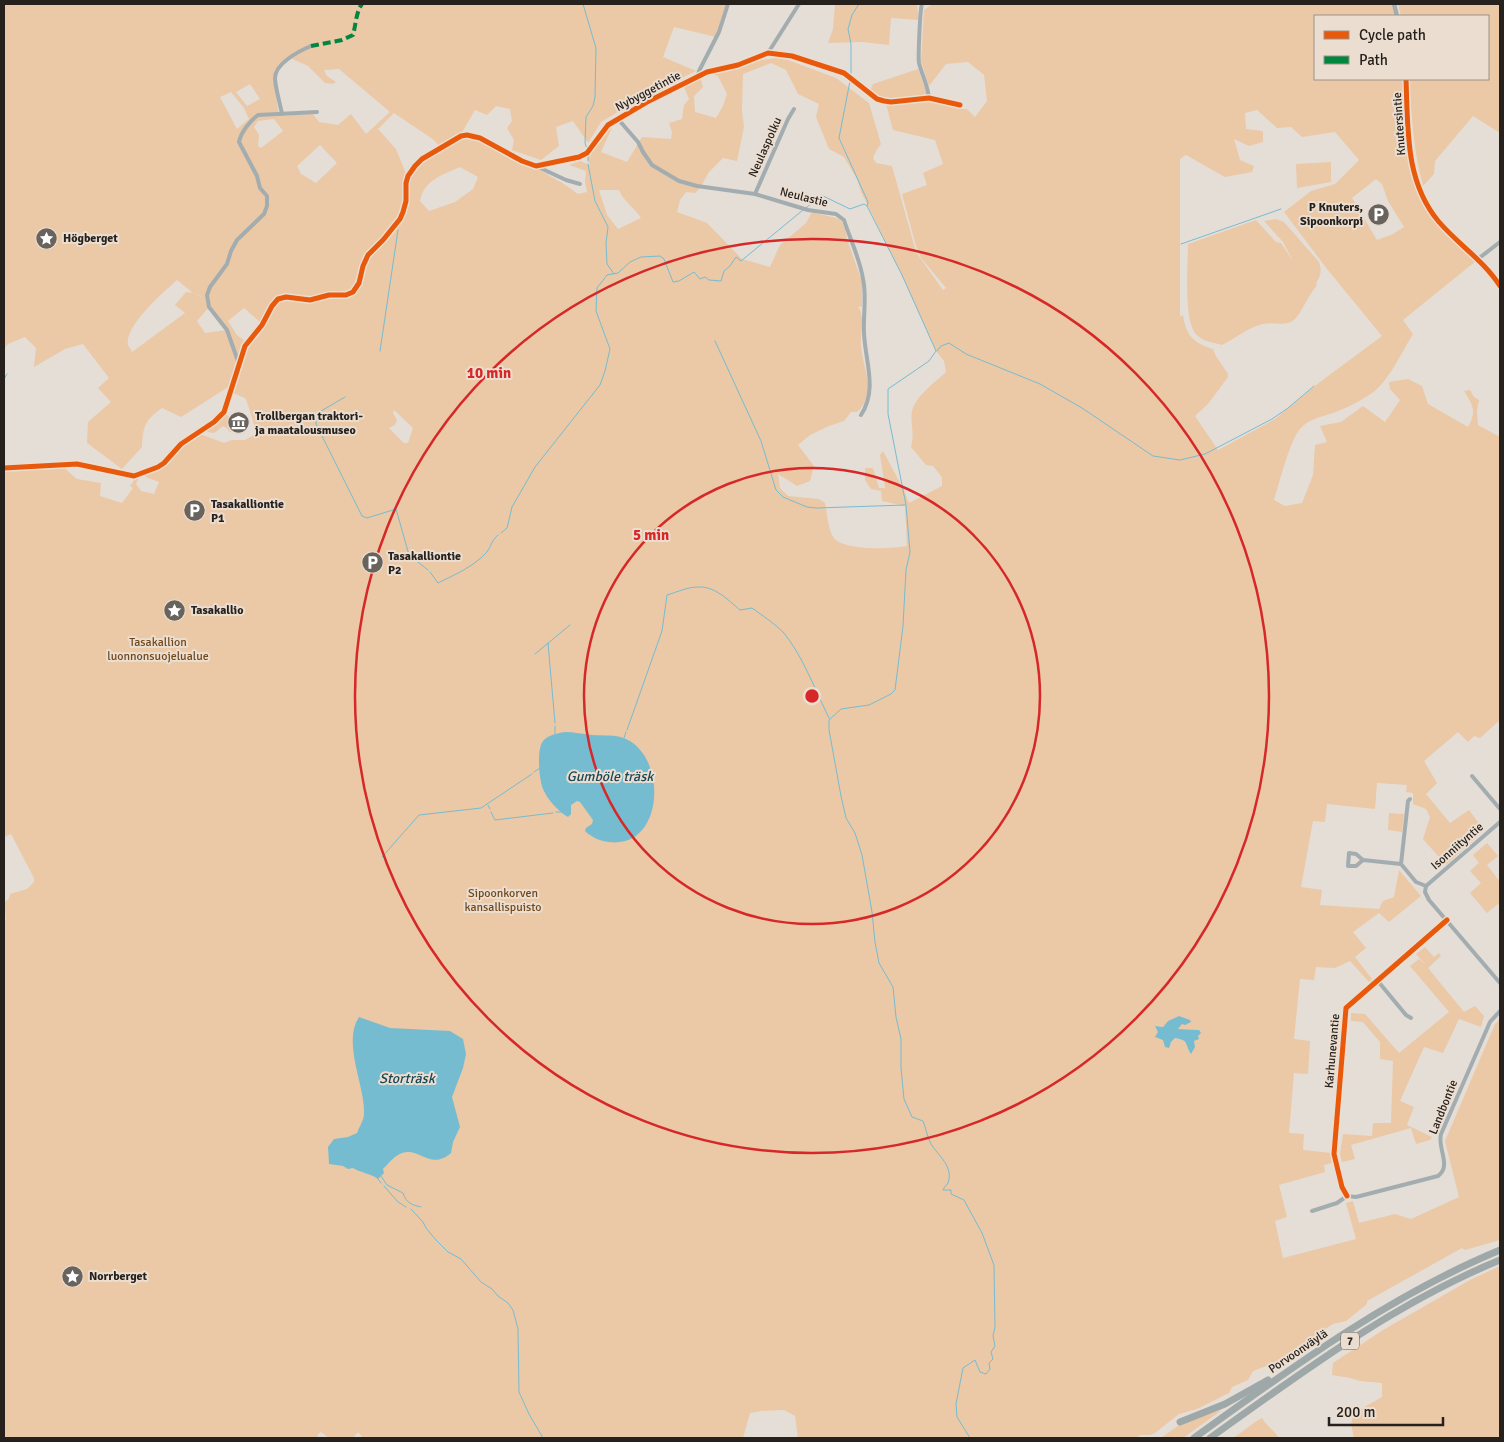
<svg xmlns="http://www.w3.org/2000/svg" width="1504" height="1442" font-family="Signika,sans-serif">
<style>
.green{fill:#ebc8a6;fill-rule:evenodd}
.water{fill:#76bcd1}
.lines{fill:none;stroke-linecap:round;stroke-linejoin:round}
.stream{stroke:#76bcd1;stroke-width:1}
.minor{stroke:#a3adb0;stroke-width:4}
.tertiary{stroke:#a3adb0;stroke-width:4.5}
.motorway{stroke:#9ea8a9;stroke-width:7}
.quiet{stroke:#00873e;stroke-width:4;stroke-dasharray:8 4;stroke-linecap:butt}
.cycleway-casing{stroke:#ebded1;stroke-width:8}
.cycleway{stroke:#e8590c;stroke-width:5}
.ring{fill:none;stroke:#d62828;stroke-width:2.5}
.labels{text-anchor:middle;stroke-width:4;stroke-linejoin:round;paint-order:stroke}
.shield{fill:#ebded1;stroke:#615a53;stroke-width:1}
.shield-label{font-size:11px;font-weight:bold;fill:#26211d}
.street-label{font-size:12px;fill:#26211d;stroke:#ebded1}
.poi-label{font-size:12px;font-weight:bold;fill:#26211d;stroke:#ebded1;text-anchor:start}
.park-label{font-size:12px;fill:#71481b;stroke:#ebded1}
.water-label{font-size:14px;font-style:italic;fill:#1a4756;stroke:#ebded1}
.centre{fill:#d62828;stroke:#ebded1;stroke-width:2.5}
.ring-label{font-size:15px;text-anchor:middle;font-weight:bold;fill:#d62828;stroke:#ebded1;stroke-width:4;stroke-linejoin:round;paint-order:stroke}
</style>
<rect width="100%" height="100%" fill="#e5ded7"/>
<!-- green -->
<g class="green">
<path d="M4,4H727L716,37L674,27L663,57L696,71L643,97L601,122L588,143L573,121L556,127L559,146L541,160L512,150L514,140L507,128L512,121L510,109L496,106L487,115L475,110L461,134L439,146L434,140L394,113L378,129L396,149L406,174L404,183V201L401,211L398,218L382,239L366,254L360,266L357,282L352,290L345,293H329L310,297L286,295L277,297L270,304L261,323L244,308L228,321L237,335L246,342C237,353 236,371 233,384L181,417L162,408C145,420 143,426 142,447L122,469L87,443L88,422L111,402L98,388L109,378L83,344L65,349L34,367L36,348L25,337L8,344L4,349ZM288,57L308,66L325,83L333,84L336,82L327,76L324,70L339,69L390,112L366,134L351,114L338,125L319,122L313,114L279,116L273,77L279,65ZM250,84L260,99L247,106L236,92ZM231,92L244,108L249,119L237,129L220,97ZM274,119L283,131L261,148L258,146L259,135L254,127L258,121ZM320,145L337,163L316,183L301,174L297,166ZM177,280L193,293L186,292L175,305L185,313L132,352C131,349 129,347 128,345C124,326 164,292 177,280ZM193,293C205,296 206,302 212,311C216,318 222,324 227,330L205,333L197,321L209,307C206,298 200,296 193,293Z"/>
<path d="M835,4H917L919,20L891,18L889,45L863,42L828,43L833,29Z"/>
<path d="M933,4H1392L1395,16H1315V79H1403C1406,120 1402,167 1423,204C1437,226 1458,243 1476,261L1403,320L1413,334C1403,350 1387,384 1372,393C1362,400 1349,407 1338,411C1326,416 1309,418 1300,429C1290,440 1279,484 1274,500L1285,506L1302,503L1313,475L1315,445L1327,442L1320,426L1341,422L1363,406L1385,422L1400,400L1390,389L1389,382L1408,379L1422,386L1428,404L1468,427C1477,412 1473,405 1464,391L1470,390L1474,397L1479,400L1477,410L1478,425L1500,437V696L1499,698L1500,700V720L1480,738L1474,736L1468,742L1458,732L1424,761L1437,783L1426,794L1450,823L1469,810L1484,830L1446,865L1423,839L1430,817L1426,809L1413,804V793L1406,792L1407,785L1377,783L1375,809L1327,804L1325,822L1313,821L1301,887L1322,890L1320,905L1379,909L1383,901L1394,897L1399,870L1421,896L1389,922L1379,913L1353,932L1366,948L1355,957L1372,979L1369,982L1350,961L1335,968L1316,967L1314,980L1300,979L1294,1039L1310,1041L1308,1074L1294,1073L1289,1133L1304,1134L1303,1150L1331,1153L1332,1163L1324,1165L1325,1172L1279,1185L1287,1217L1275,1221L1283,1258L1356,1239L1346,1203L1353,1201L1359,1223L1395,1214L1411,1219L1459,1197L1445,1141L1495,1024L1500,1019V1240L1465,1250L1462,1248L1367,1301V1304L1346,1321L1333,1324L1313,1337L1286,1359L1253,1371L1248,1380L1232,1387L1229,1393L1197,1409L1179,1414L1155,1433L1150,1435H1141L1134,1438H798L795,1416L784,1410L761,1411L750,1413L743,1438H363L358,1432L353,1438H329L321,1432L318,1434L317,1438H4V920L6,919L4,902L9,899L10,894L27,889L34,882V878L11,834L4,837V470L63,467L77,479L101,483L100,496L122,503L133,488L130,486L135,479H138L136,484L141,491L154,494L159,482L146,477L145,474C167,465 180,446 200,434L224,443L232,440H245L257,433C255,428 247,400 245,398C241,396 237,395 233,393L247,347L264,326L274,307L279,301L286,299L310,302L330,297L346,298L355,294L361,284L365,267L370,256L385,242L402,221L406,213L408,202V183L416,167L423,161L456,141L468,138L479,140L521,163L536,168L564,184L578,194L587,192L585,182L586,171L569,165L580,161L590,165L587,157L609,126L613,125L601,152L627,162L642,137L671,139L672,132L669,123L682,119L684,105L689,99L684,87L700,77L703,87L694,96L695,112L716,118L723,106L727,94L718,76L712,74L739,67L756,61L776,58L788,60L836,78L869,103L881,144L876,151L873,158L876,163L892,166L916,252L943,290L946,288L921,258L916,246L902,194L927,185L923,173L943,164L935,140L893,130L886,104L928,100L956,105L963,109H967L975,117L987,101L984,75L968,62L946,64L929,86L921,61L924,10ZM771,63L786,70L798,94L819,104L816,117L829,149L844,157L857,179L861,192L902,275L936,351L944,361L946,372C935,382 916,396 912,411C910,423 915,434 911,447L926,465L933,466L942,477V486L909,503L904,490L883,451L880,455L885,488H879L873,468H865V480L871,489L881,491L882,501L905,506L907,546C891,549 845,551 834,538C828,531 827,512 825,503L819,499L788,496L780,488L778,474L797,486L810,481L814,466L798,445L810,435L829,426L844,421L851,412H857C878,393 862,367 861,345C860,335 864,322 861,313C861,311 859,309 858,307L862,306V282L847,239L845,228L840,219L812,212L806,223L780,245L770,267L742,259L707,223L677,212L680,200L686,192L695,193L700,188L709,172L723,158L737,161L744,127L742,111L743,74ZM1257,110L1277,128L1291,127L1302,137L1335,132L1359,160L1335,184L1311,191L1284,212L1327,269L1382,336L1320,382L1275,419L1218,450L1195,416L1208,404L1228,377V374L1216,356L1213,349C1193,343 1186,335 1183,315L1180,317V159L1186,155L1225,177L1252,172L1254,166L1240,160L1234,139L1249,146L1263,142V131L1246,129L1245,113ZM460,167L478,177L473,189L455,202L429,211L420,201C424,180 442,175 460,167ZM1376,179L1382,184L1388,201L1404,227L1393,234L1377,240L1352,198ZM599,190H619C623,201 635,208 641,218L618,229L607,215ZM394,410L413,428L408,443H404L389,428L395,425L397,420L393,413ZM1179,1016L1182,1018V1024L1177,1029L1199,1030L1196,1040L1194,1041L1189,1052C1188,1041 1184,1040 1175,1038L1171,1042L1160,1038L1157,1028L1158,1026L1163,1027L1168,1021Z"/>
<path d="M1398,4H1500V133L1473,116L1435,161L1434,174L1423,186C1413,148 1412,118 1409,79H1488V16H1401Z"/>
<path d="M918,69L927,94L925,97C906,99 886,102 870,91L873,84Z"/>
<path d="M1331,162V182L1297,188L1296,164Z"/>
<path d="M1276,219L1284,222L1319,262C1322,271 1321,275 1316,283L1317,285C1309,295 1303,309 1296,318C1287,328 1274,321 1263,324C1248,327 1235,339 1222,345C1213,342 1203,342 1197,335C1183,323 1188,263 1188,244L1256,220L1276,242L1281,243L1294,263L1283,242L1264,221Z"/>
<path d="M225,414L240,422L241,427L238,424L237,425L241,427L230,432C221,421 222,429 214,433L207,432V429Z"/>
<path d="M1389,813L1404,814L1402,832L1388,830Z"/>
<path d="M1487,843L1498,856L1487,865L1500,882V905L1498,904L1487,913L1470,893L1481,883L1470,871L1479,863L1473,855Z"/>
<path d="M1425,947L1434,957L1439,953L1441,956L1428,968L1464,1012L1475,1006L1484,1016L1481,1027L1459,1019L1443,1053L1424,1047L1400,1101L1414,1107L1407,1125L1432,1137L1430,1140L1416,1144L1411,1128L1351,1145L1355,1159L1342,1162L1340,1154L1343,1134L1372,1136L1373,1123H1391L1393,1061L1380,1059V1042L1363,1022L1351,1021V1013L1365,1014L1399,1053L1449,1012L1410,966L1419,959L1426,965L1416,954Z"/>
<path d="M1500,1266V1438H1354L1351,1424L1354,1413L1382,1397V1383L1360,1381L1350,1378L1332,1375L1333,1363L1383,1330L1470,1280Z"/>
<path d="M1222,1410L1183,1438H1161L1186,1420Z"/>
<path d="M1262,1418C1267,1427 1274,1430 1279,1438H1233C1243,1432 1252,1423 1262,1418Z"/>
</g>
<!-- water -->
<g class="water">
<path d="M565,732C574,732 583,734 592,735C603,736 616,734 626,739C668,758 664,849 609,842C600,841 591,837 585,831L586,828L592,824L593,820L580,802L577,801L571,805V814L568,817C559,812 547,799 543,789C539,779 536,747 544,740C549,735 558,733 565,732Z"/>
<path d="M1179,1016L1190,1020L1191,1022L1185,1025L1182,1024L1178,1029L1199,1030L1201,1033L1198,1036L1199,1039L1194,1041L1195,1047L1191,1054C1184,1043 1190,1041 1175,1038L1171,1042L1169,1048L1165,1047L1163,1040L1155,1037L1158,1032L1155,1026L1163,1027L1168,1021Z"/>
<path d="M359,1017L390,1028L450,1031L463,1039L466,1054L463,1068L452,1097L460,1127L453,1142L451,1153C430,1171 420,1147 402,1153C394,1156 389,1163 383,1169L384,1173L378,1179C370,1173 361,1173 353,1168L348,1169L343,1166L329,1164L328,1147L334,1139L348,1137L357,1133C359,1127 364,1120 364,1114C365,1085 342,1043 359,1017Z"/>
</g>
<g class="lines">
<!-- stream -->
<g class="stream">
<path d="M583,4L596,48L595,97L593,106L586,117L585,143L587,149"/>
<path d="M851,75V44L848,29L852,15L859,4"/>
<path d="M850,81L839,138L868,202L867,206L902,275L936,351L929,361L888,389V414L906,505L910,552L906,570L903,626L895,690L891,694L869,705L841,709L829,720V730L841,796L846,818L855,833L862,855L872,912L875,942L879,963L893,987L896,1017L901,1039V1068L904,1099L912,1117L923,1121C926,1128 927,1137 931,1144C938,1155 954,1167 948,1183C946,1186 944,1187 943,1190H951V1194L964,1200L982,1233L994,1265L995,1327L993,1336L995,1346L991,1352L993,1359L989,1363L990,1369L986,1374L980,1372L975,1360L963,1368L956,1404L957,1417L970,1438"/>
<path d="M588,161V154"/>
<path d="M588,164L595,201L608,227L606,243L607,264L614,274"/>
<path d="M806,208L821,195L850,209L864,204L867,206"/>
<path d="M1181,244L1281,209"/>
<path d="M715,341L761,441L776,490L783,497L807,507L817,508L905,505"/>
<path d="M380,351L398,230"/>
<path d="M937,351L941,346L949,343L966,354L1040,384L1082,408L1153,456L1180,460L1205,454L1272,419L1288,408L1314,386"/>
<path d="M4,379L7,374"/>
<path d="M345,397L316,414V424L362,516L367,518L396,509L409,555L428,570"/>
<path d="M501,533L507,528L512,507L535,467L600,385L605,371L610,349L596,311L597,288L607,275L618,273L630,262L641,257L660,256L664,259L673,282L679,281L694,272L700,279L705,277L709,280L721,281L724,271L730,266L736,257L741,261L803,210"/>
<path d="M430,572L438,583C456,574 473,567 487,552C491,546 492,540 498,535"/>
<path d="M548,643L555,723"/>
<path d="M535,654L570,625"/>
<path d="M555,726V734"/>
<path d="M627,730L662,631L667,595C677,592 688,587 698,587C715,586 728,600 740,610L752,608C763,616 774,623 783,632C802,654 816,692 829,718"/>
<path d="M624,738L626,732"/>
<path d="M534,772L540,768"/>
<path d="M488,805L490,809"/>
<path d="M491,812L495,820L553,813"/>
<path d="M556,812H561"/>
<path d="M382,857L419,815L481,808L532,774"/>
<path d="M381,1176L387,1185L403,1193C406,1203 412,1205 421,1207"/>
<path d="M378,1179L381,1183"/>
<path d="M384,1186L398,1202L406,1207"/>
<path d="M411,1209L423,1222L426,1228L436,1240L448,1252L461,1259L481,1282L492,1289L498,1296L508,1303L513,1310L518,1329L519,1392L529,1414L543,1438"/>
</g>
<!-- minor -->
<g class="minor">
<path d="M922,4C920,9 918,58 919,63C922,75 928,86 929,98"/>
<path d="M768,53L799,4"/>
<path d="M698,75L699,71L719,32L728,4"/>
<path d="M282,114C280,103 276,91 275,79C274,64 299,51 311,46"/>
<path d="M618,119L638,142L643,152L652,165L679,181L697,186L755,194L808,210L836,214L844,220C850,239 860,259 863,279C867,296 863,315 864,333C865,361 878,389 861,415"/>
<path d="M536,166L566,180L580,184"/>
<path d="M755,194L788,119L794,109"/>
<path d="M1478,259L1500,242"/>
<path d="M239,364L227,330L209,307L207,295L210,287L227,264L231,251L237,240L264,214L267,206V196L260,188L257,176L239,142C241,132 250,121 258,115L317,112"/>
<path d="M1472,776L1500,809"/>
<path d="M1363,860L1356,866H1348L1349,853L1356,854L1363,860L1401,864"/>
<path d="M1401,864L1408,801L1410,799"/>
<path d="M1401,864L1416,882L1426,886"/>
<path d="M1426,886L1425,892L1429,900L1500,983"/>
<path d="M1426,886L1500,822"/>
<path d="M1377,980L1406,1015L1411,1018"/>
<path d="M1347,1196L1342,1187L1334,1154L1346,1008L1447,920"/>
<path d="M1312,1211L1337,1203L1347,1196L1356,1197L1438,1176C1452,1166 1437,1148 1441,1134L1490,1022L1500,1011"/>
</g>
<!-- tertiary -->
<g class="tertiary">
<path d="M1394,4L1397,16"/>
<path d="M1406,79C1408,129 1405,182 1439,222C1459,245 1484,261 1500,286"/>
<path d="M4,468L77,464L134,476L158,467L164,463L181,444L214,422L224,412L245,346L262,325L272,306L278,299L286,297L310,300L329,295H346L353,292L359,283L363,266L368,255L383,240L400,219L403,212L406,201V183L408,176L415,166L422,159L461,136L467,135L480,138L522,161L536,166L579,157L587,153L608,125L647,102L707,72L738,65L768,53L792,56L844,73L877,99L884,101L891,102L929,98L960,105"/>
</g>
<!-- motorway -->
<g class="motorway">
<path d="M1180,1422L1225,1404L1268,1380"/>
<path d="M1194,1438C1291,1368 1389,1296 1500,1250"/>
<path d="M1210,1438C1302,1372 1395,1303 1500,1260"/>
</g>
<!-- quiet -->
<path class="quiet" d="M311,46L342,40L353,35C356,24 356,12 362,4"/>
<defs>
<g id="cycleway">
<path d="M1406,79C1408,129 1405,182 1439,222C1459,245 1484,261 1500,286"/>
<path d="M4,468L77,464L134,476L158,467L164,463L181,444L214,422L224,412L245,346L262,325L272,306L278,299L286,297L310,300L329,295H346L353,292L359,283L363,266L368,255L383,240L400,219L403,212L406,201V183L408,176L415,166L422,159L461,136L467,135L480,138L522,161L536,166L579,157L587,153L608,125L647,102L707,72L738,65L768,53L792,56L844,73L877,99L884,101L891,102L929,98L960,105"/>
<path d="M1347,1196L1342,1187L1334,1154L1346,1008L1447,920"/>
</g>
</defs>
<!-- cycleway casing -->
<use href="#cycleway" class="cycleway-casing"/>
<!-- cycleway -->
<use href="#cycleway" class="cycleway"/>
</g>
<!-- distance rings -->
<g class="ring">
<circle cx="812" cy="696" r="228"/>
<circle cx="812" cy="696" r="457"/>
</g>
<!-- icons -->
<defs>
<symbol id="parking-disc" viewBox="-11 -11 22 22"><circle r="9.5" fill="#69635e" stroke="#ebded1"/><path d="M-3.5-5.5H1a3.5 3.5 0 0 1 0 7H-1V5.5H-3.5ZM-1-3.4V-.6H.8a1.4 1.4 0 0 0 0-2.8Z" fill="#fff"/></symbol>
<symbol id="sight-disc" viewBox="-11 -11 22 22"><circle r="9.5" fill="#69635e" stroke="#ebded1"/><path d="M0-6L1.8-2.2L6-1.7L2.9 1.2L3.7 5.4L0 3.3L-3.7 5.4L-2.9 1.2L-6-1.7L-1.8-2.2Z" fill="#fff"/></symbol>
<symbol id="museum-disc" viewBox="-11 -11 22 22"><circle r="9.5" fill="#69635e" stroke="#ebded1"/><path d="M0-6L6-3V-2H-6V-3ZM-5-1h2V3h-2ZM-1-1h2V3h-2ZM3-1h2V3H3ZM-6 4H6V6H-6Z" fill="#fff"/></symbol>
</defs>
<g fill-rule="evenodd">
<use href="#parking-disc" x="1366" y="202" width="25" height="25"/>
<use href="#sight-disc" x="34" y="226" width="25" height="25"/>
<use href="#museum-disc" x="226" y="410" width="25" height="25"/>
<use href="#parking-disc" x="182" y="498" width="25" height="25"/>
<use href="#parking-disc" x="360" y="550" width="25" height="25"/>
<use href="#sight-disc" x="162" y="598" width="25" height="25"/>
<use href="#sight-disc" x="60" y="1264" width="25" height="25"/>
</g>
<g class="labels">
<!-- shield labels -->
<rect class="shield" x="1341" y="1332.5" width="18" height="17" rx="4"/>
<g class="shield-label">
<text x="1350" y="1345">7</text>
</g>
<!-- street labels -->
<g class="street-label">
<text transform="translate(648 91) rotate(-28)" y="4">Nybyggetintie</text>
<text transform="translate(1399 124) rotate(-94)" y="4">Knutersintie</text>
<text transform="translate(765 147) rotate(-66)" y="4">Neulaspolku</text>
<text transform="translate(804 197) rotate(14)" y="4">Neulastie</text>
<text transform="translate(1457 846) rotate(-41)" y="4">Isonniityntie</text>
<text transform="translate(1332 1051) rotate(-85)" y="4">Karhunevantie</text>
<text transform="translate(1443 1107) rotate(-68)" y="4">Landbontie</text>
<text transform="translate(1298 1351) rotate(-34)" y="4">Porvoonväylä</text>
</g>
<!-- poi labels -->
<g class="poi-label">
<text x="1363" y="211" text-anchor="end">P Knuters,<tspan x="1363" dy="14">Sipoonkorpi</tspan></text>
<text x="63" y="242">Högberget</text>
<text x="255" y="420">Trollbergan traktori-<tspan x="255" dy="14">ja maatalousmuseo</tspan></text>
<text x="211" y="508">Tasakalliontie<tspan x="211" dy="14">P1</tspan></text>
<text x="388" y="560">Tasakalliontie<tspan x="388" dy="14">P2</tspan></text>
<text x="191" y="614">Tasakallio</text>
<text x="89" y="1280">Norrberget</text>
</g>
<!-- park labels -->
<g class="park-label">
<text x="158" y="646">Tasakallion<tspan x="158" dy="14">luonnonsuojelualue</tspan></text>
<text x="503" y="897">Sipoonkorven<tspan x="503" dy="14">kansallispuisto</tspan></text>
</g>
<!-- water labels -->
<g class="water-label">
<text x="610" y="781">Gumböle träsk</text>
<text x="407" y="1083">Storträsk</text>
</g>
</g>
<circle cx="812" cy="696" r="8" class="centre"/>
<g class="ring-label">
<text x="489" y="378">10 min</text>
<text x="651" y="540">5 min</text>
</g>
<!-- border -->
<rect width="1504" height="1442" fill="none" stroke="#26211d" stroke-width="10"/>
<!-- legend -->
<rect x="1314" y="15" width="175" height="65" fill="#ebded1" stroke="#9c9289"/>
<rect x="1324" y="31" width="25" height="8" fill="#e8590c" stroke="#9c9289"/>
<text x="1359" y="40" font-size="15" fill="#26211d">Cycle path</text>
<rect x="1324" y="56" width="25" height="8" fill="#00873e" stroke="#9c9289"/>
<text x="1359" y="65" font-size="15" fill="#26211d">Path</text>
<!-- scale -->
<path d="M1329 1417v8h114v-8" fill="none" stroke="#26211d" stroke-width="2.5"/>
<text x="1336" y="1417" font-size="15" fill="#26211d" stroke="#ebded1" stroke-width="4" paint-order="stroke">200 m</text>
</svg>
